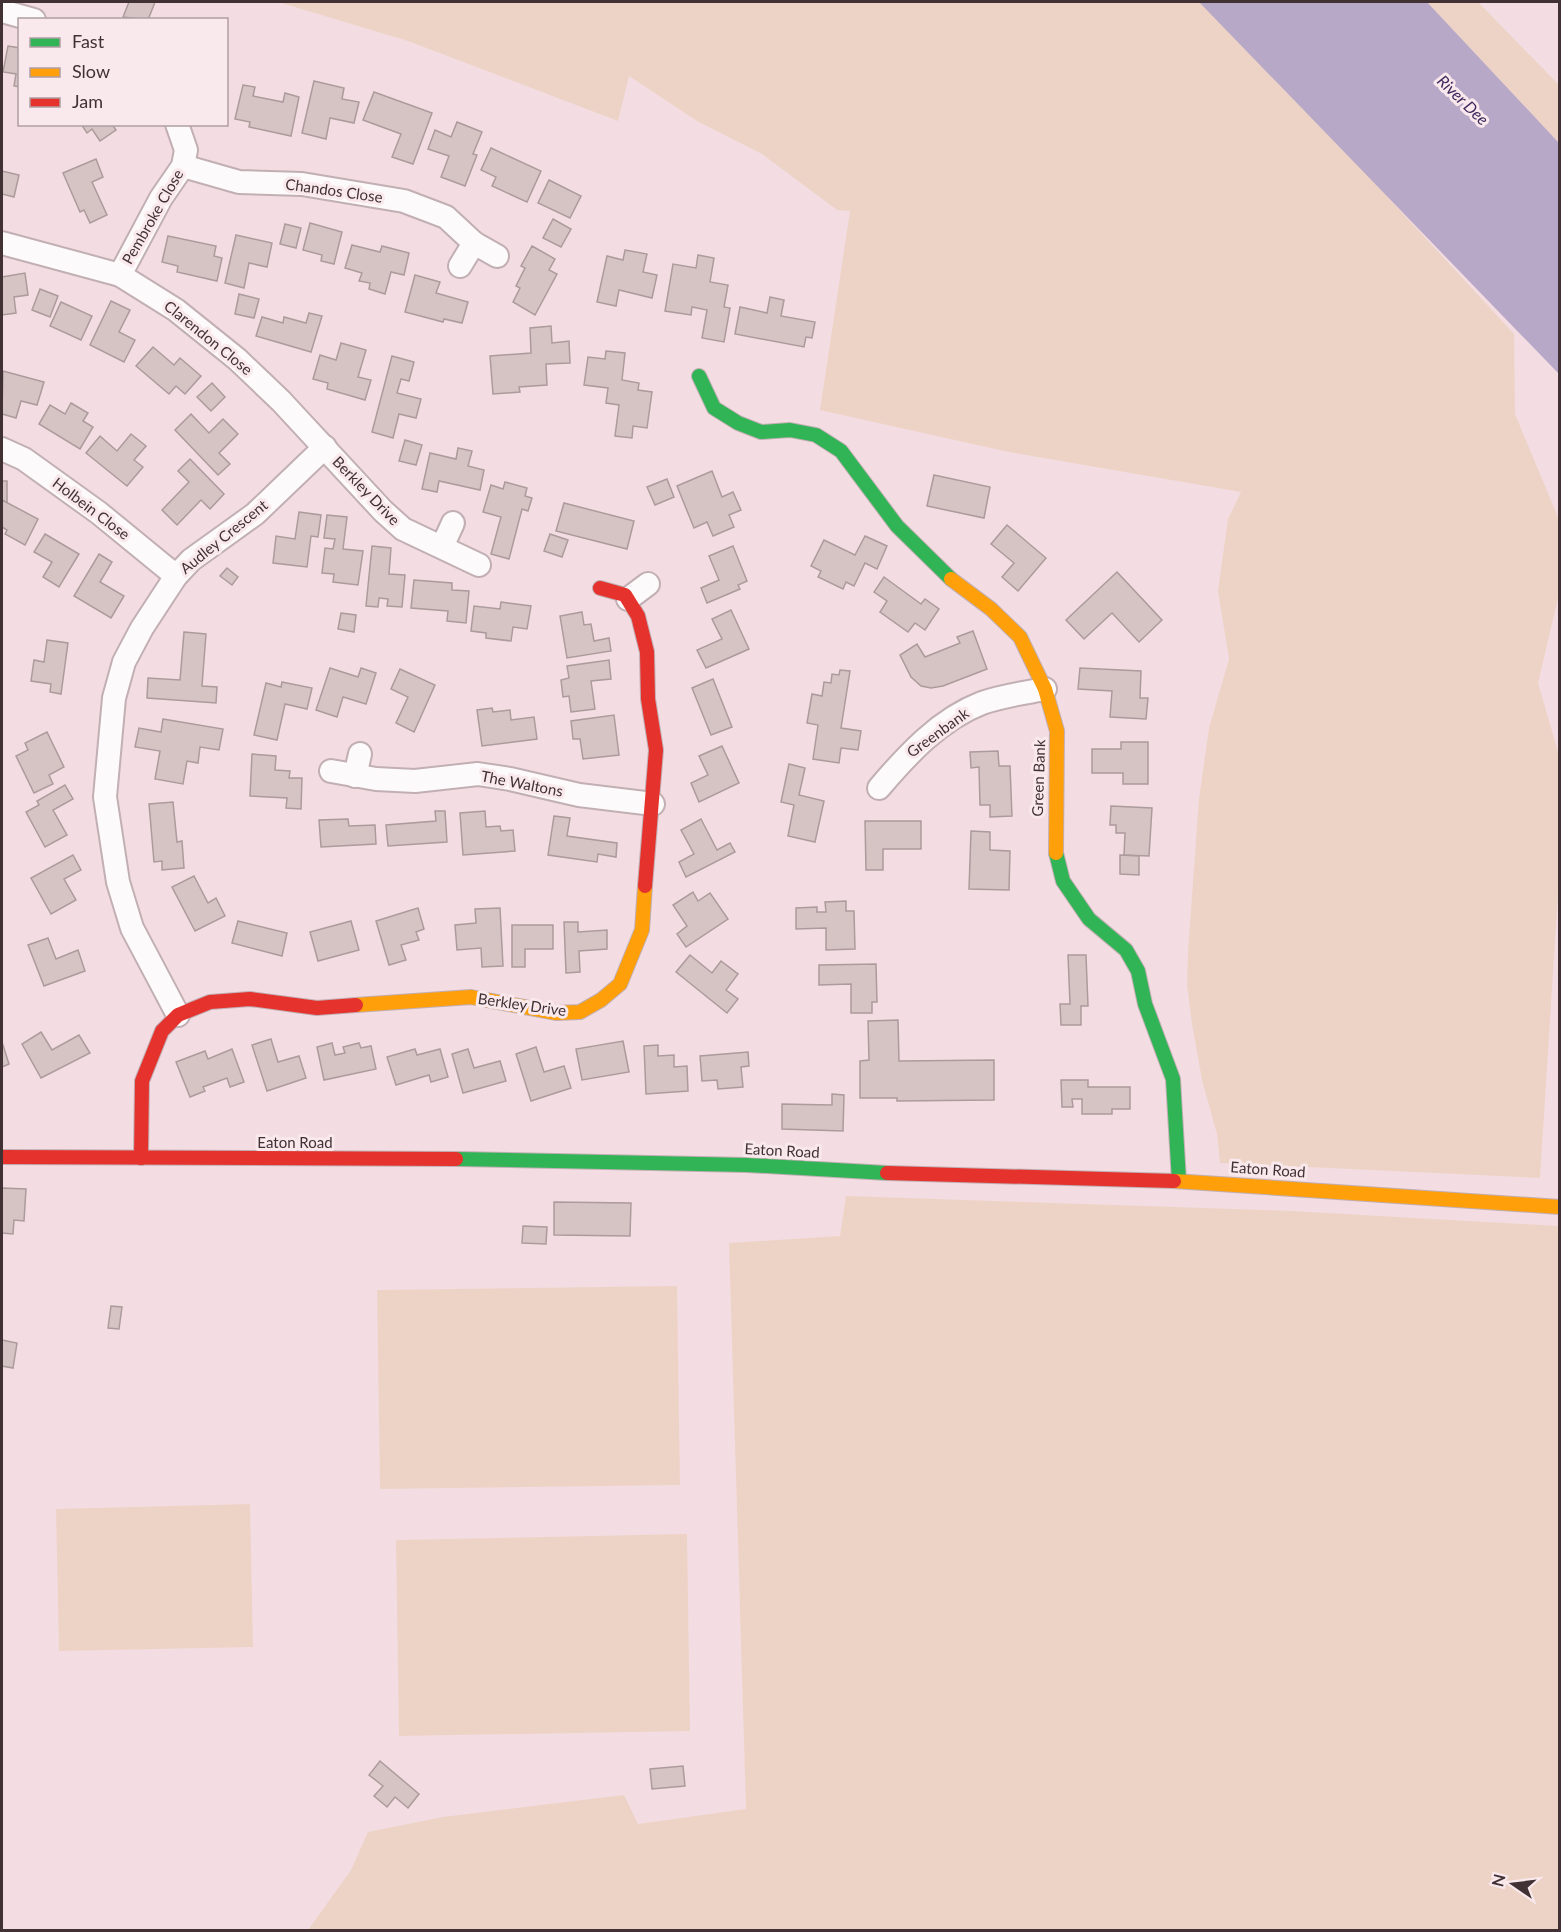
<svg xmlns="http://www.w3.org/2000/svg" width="1561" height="1932" font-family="Lato,sans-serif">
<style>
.green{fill:#edd3c6}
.water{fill:#b8a8c7}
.building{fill:#d6c3c3;stroke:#ac9b9c;stroke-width:1.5}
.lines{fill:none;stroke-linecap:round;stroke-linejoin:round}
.street-casing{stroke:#c1afb4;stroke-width:26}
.fast-casing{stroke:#c1afb4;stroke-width:16}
.slow-casing{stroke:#c1afb4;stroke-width:16}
.jam-casing{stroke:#c1afb4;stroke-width:16}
.street{stroke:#fdfafb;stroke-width:22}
.fast{stroke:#30b455;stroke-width:14}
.slow{stroke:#ff9f0a;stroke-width:14}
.jam{stroke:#e5322d;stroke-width:14}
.labels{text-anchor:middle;stroke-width:6;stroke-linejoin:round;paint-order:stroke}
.street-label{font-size:15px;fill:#413135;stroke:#f9e8ec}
.water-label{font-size:16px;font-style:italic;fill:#3a275b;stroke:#f9e8ec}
</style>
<rect width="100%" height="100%" fill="#f3dde2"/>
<!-- green -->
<g class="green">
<path d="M278,2H1201L1323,127L1514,334L1515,414L1560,522L1559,594L1538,683L1560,759L1559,878L1540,1178L1220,1163L1217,1134L1202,1080L1192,1024L1187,985L1188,952L1199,799L1209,728L1229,659L1218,591L1228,519L1241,492L1009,452L820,410L850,211L837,210L762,154L697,121L629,76L618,121L408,41Z"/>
<path d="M1427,2H1478L1559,85V143Z"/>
<path d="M846,1196L1292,1211L1559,1226V1930H308L351,1870L368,1832L443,1817L624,1795L638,1824L746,1809L729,1243L840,1236Z"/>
<path d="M677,1286L680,1485L380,1489L377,1290Z"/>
<path d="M250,1504L253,1647L59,1651L56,1509Z"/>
<path d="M687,1534L690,1731L399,1736L396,1540Z"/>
</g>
<!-- water -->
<path class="water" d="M1199,2H1427L1559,143V374Z"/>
<!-- building -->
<g class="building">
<path d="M129,2H155L148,20L123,17Z"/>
<path d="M8,46L20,48V87L14,86L16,74L3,72Z"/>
<path d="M314,81L344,88L342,99L359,102L354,123L330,118L326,139L302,133Z"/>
<path d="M243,85L255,87L253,96L283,102L285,93L299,97L291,136L249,127L250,122L235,119Z"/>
<path d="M374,92L432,113L413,164L392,157L401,134L363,120Z"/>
<path d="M457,122L482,132L473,154L477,155L465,186L441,177L449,156L428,149L435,130L451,137Z"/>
<path d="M81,124H112L116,130L100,141L92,129L87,133Z"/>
<path d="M491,148L541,171L527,202L492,186L496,177L481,170Z"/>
<path d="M96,159L103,177L92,182L107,215L90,223L84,210L80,212L63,173Z"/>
<path d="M2,171L19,175L14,197L2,194Z"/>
<path d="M549,180L581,196L570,218L538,203Z"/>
<path d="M553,219L571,229L561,247L543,238Z"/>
<path d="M310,223L342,232L334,264L321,261L322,255L303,250Z"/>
<path d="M285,224L301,228L296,248L280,244Z"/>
<path d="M236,235L272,243L267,267L249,263L244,288L225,283Z"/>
<path d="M168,236L216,246L214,256L222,258L217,281L177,272L178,266L162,262Z"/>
<path d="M352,245L380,252L382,246L409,253L404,275L391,272L385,294L369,289L370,283L359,281L362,273L345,268Z"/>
<path d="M532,246L555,259L549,270L557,274L535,315L513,302L520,288L516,286L525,268L521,266Z"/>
<path d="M625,250L647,254L643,272L657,275L652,298L619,290L616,306L597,302L607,256L623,260Z"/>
<path d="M698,255L714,258L710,282L728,285L724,307L730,308L724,342L702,338L707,310L692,307L691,315L665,311L673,264L696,268Z"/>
<path d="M25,273L28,295L14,297L16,313L2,315V277Z"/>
<path d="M415,275L440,282L436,293L468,302L462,323L444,319L443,322L405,312Z"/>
<path d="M40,289L58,296L50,317L32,310Z"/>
<path d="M239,294L259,299L254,318L235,314Z"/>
<path d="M770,297L784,300L781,316L815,322L812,338L806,337L804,347L735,334L740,307L767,313Z"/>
<path d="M111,301L130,310L119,332L135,340L124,362L90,345Z"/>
<path d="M61,302L92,316L81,340L50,326Z"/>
<path d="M309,313L322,316L311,352L256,336L262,317L283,323L284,317L306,323Z"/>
<path d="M551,326L552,343L569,341L570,363L546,364L547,385L519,387L520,392L493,394L490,356L531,353L530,328Z"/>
<path d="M341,343L366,350L358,377L371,380L365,400L327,389L328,383L313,379L320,355L336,360Z"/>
<path d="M153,347L174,365L180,358L201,376L185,394L176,386L169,394L136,366Z"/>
<path d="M606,351L625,353L622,380L639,383L638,390L652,392L647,428L633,426L632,438L615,436L619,405L606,403L608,388L584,385L588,357L605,359Z"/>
<path d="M392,356L414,362L409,381L401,379L397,393L421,399L416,418L399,414L393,438L372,432Z"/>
<path d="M3,371L44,382L37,405L21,401L16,418L2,414Z"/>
<path d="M212,383L225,397L211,411L197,397Z"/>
<path d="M71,403L88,413L83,421L93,427L80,449L39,424L50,405L65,414Z"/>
<path d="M191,414L209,433L223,419L238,434L219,453L230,464L218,475L175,430Z"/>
<path d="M131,434L146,446L134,460L143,467L127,486L86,453L100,436L117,451Z"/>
<path d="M405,440L422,445L416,465L399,461Z"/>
<path d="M458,448L472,451L468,466L484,470L480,490L439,481L437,492L422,489L430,453L456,459Z"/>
<path d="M190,459L224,494L210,509L201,500L177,525L162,510L189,482L178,471Z"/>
<path d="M712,471L722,497L733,492L741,510L729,515L734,527L713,536L707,522L694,528L677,486Z"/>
<path d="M934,475L990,487L984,518L927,506Z"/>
<path d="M667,479L674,497L655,505L647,487Z"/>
<path d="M2,481H7V503L2,500Z"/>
<path d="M505,482L527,488L525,496L532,498L528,511L522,509L509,559L491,554L501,517L483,512L491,485L503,489Z"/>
<path d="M2,500L38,519L25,545L5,534L7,530L2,527Z"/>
<path d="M564,503L634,521L627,549L556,531Z"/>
<path d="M299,512L321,515L318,537L311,536L307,567L273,563L276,536L295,539Z"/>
<path d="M327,515L347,517L343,549L363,551L358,585L333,582L334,574L322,573L325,548L333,549L335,539L324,538Z"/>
<path d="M1007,525L1046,558L1018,591L1002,577L1014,563L991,544Z"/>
<path d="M45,534L79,554L59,587L43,577L52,562L34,552Z"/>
<path d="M550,534L568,540L562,557L544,551Z"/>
<path d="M865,536L887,546L877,569L865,563L854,586L846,582L843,589L818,577L821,571L811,566L824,540L855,555Z"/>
<path d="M372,546L391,548L389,574L405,575L402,607L387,606L388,599L379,598L378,607L366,606Z"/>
<path d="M733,546L747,581L738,585L740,589L707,603L701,588L719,580L709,556Z"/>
<path d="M99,554L112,562L100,582L124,596L111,618L74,596Z"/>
<path d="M227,568L238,577L232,585L220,576Z"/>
<path d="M1117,572L1162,620L1139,642L1112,613L1084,639L1066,620Z"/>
<path d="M884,577L921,604L925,599L939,609L925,630L915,623L908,632L880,612L887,601L874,592Z"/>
<path d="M414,580L452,583V590L469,591L466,623L447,621L448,611L411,608Z"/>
<path d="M501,602L531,606L527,629L513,627L511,641L486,638V633L471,631L474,606L500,609Z"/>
<path d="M731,610L749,649L706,668L697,650L722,639L712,619Z"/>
<path d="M582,612L584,625L591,624L594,641L609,638L611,651L567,658L560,616Z"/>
<path d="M341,613L356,615L354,632L338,629Z"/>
<path d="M973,631L987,669L943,686L931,688L921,686L911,677L900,655L917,644L925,657L960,643L957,637Z"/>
<path d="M184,632L206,634L202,686L217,687L216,703L147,698L148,678L180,680Z"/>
<path d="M47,640L68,643L61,694L50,692L51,684L31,681L34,660L44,662Z"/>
<path d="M609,660L611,679L591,681L595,709L571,712L569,696L563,697L561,680L569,678L567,666Z"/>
<path d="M330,668L358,677L361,668L376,673L366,704L343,697L337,717L316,710Z"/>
<path d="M1080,668L1141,671L1140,698H1148L1146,719L1110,717L1112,691L1078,689Z"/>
<path d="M400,669L435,685L414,732L396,723L408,697L391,689Z"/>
<path d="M840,670L850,671L841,728L861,731L858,750L841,748L839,763L813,759L818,725L807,723L812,694L822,696L824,682L831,683L832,674L839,675Z"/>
<path d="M713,679L732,727L711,735L692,688Z"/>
<path d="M282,682L312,688L307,709L285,704L277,740L254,735L266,683L281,687Z"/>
<path d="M492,708L493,712L510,710L511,720L534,717L537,739L482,746L477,710Z"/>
<path d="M614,715L619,755L583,759L580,739H573L571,721Z"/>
<path d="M163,719L223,729L219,750L200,747L198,763L187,761L183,784L155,779L160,751L135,747L139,728L161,732Z"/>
<path d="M47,732L64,767L49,775L53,784L34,793L16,756L28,750L25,743Z"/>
<path d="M1121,742H1148V784H1123V773H1092V749H1121Z"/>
<path d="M722,746L739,783L699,802L691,783L708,775L699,756Z"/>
<path d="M998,751L999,766H1010L1012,816L990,817V805H980L979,767L971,768L970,752Z"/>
<path d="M252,754L276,756L275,770L290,771L289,778H302L301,809L286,808L287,798L250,796Z"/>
<path d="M789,764L805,768L799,795L824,801L815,842L788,836L794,805L781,802Z"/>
<path d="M65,785L73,799L53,810L67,835L45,847L26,812L39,805L37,801Z"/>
<path d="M173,802L177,842L182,841L184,868L162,870V861L154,862L149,804Z"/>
<path d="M1111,806L1152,808L1149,856L1124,855L1125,833H1116V825H1110Z"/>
<path d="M435,811H445L447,842L388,846L386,825L436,821Z"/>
<path d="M485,811L486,827L500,826L501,831L513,830L515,851L463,855L460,813Z"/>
<path d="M554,816L570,818L567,836L617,843L616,857L598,854L597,862L548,855Z"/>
<path d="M348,819L349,826L375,825L376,844L321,847L319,820Z"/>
<path d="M701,819L717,850L730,843L735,852L686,877L679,862L694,854L681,830Z"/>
<path d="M865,821H921V849H883V870H866Z"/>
<path d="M971,831L990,832V850L1010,851L1009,890L969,889Z"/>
<path d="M73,855L81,870L64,879L76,900L51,914L31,878Z"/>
<path d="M1120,855L1139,856V875L1120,874Z"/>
<path d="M194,876L208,903L216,898L225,916L195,931L172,887Z"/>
<path d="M693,892L698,901L710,893L728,919L686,947L677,934L687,926L673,905Z"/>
<path d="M846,901V911H854L855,949L826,950V928L796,929V908L817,907V912H826L825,902Z"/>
<path d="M418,908L424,929L416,932L419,940L401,945L406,960L389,965L376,921Z"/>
<path d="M500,908L503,966L482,967L481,948L457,950L455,925L476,923L475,909Z"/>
<path d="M238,921L287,933L282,956L232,943Z"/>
<path d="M351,921L359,950L318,961L310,932Z"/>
<path d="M564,922H578V932L607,930V949L579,951L580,972L566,973Z"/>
<path d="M512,925H553V949H525V967H512Z"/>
<path d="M48,938L56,959L78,950L85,971L44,986L28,945Z"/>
<path d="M690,955L712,973L721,961L738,974L726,990L738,999L727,1013L676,972Z"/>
<path d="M1068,955H1086L1088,1006H1081V1025H1061L1060,1004H1070Z"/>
<path d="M876,964L877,1002H872V1013H851V984L819,985V965Z"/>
<path d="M898,1020L899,1061L994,1060V1100L897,1101V1098H860V1061L869,1060L868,1021Z"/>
<path d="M41,1032L52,1050L79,1035L90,1053L41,1078L22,1044Z"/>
<path d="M271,1039L278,1062L299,1056L306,1078L267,1091L252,1045Z"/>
<path d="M623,1041L629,1072L582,1080L576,1049Z"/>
<path d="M2,1042L9,1064L2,1067Z"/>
<path d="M332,1043L335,1055L345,1053L343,1047L359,1043L361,1048L371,1046L376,1069L324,1080L317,1047Z"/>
<path d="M658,1045V1056L674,1055V1067L687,1066L688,1091L646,1094L644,1046Z"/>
<path d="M536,1047L544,1072L564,1066L571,1088L531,1101L516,1054Z"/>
<path d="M232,1049L244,1082L230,1087L227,1078L203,1087L205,1091L190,1097L176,1062L205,1051L208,1059Z"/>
<path d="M415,1049L417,1055L440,1049L448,1077L431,1082L429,1075L396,1085L387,1057Z"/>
<path d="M468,1049L474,1068L500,1061L506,1081L463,1093L452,1054Z"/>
<path d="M748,1052L749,1066L741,1067L743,1087L718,1089L717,1080L702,1081L700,1056Z"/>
<path d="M1061,1080H1088V1087H1130V1109H1112V1114H1082V1099H1072L1073,1107H1062Z"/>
<path d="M832,1094L844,1095L843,1131L782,1129V1104L832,1105Z"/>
<path d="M2,1188L26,1189L24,1221L14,1220L13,1234L2,1233Z"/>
<path d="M554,1202L631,1203L630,1236L554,1235Z"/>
<path d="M523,1226L547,1227L546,1244L522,1243Z"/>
<path d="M111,1306L122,1307L119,1329L108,1328Z"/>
<path d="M2,1340L17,1343L13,1368L2,1366Z"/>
<path d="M380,1761L419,1794L408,1808L395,1797L387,1807L374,1796L383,1786L369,1775Z"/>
<path d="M683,1766L685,1786L652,1789L650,1769Z"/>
</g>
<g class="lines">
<defs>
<g id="street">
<path d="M2,11L34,20"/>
<path d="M183,166L239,182L302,184L404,201L446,217L474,243L497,256"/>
<path d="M2,243L120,275L176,310L237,359L281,401L383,511L403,529L479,565"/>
<path d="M460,266L474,243"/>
<path d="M120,275L161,198L183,166L186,150L177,124"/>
<path d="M2,449L24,459L99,513L176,576"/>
<path d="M442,547L453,523"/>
<path d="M628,599L648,584"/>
<path d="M331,771L376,779L415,781L478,774L510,779L579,795L653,804"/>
<path d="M355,776L360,754"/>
<path d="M879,788C907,755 940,719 982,703C1001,696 1024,693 1045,689"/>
<path d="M178,1015L132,928L118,882L105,797L114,698L124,662L142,628L176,576L191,560L255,514L325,447"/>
</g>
<g id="fast">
<path d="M699,376L714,408L738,423L761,432L790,430L816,435L841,451L897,526L951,579"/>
<path d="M1056,853L1063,881L1089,919L1126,950L1138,971L1145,1004L1173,1079L1179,1181"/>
<path d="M456,1159L747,1165L887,1173"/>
</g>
<g id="slow">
<path d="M951,579L991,609L1020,637L1045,689L1057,731L1056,853"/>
<path d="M356,1005L471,997L556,1013L580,1012L601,1000L620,984L642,930L645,886"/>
<path d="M1174,1181L1560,1207"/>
</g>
<g id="jam">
<path d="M600,588L625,595L638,616L647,652L648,699L656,750L645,886"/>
<path d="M2,1157L456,1159"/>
<path d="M141,1158L142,1081L162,1031L178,1015L210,1002L250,999L317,1008L356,1005"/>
<path d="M887,1173L1174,1181"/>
</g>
</defs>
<!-- street casing -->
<use href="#street" class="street-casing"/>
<!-- fast casing -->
<use href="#fast" class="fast-casing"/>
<!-- slow casing -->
<use href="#slow" class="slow-casing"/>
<!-- jam casing -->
<use href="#jam" class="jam-casing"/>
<!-- street -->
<use href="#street" class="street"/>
<!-- fast -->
<use href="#fast" class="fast"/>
<!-- slow -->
<use href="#slow" class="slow"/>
<!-- jam -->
<use href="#jam" class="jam"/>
</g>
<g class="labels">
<!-- street labels -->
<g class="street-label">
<text transform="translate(334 191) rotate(8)" y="5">Chandos Close</text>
<text transform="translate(153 217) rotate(-60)" y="5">Pembroke Close</text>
<text transform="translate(208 338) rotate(39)" y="5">Clarendon Close</text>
<text transform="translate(366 491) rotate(46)" y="5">Berkley Drive</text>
<text transform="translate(91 509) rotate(37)" y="5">Holbein Close</text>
<text transform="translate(224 537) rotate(-39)" y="5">Audley Crescent</text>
<text transform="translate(938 733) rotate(-36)" y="5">Greenbank</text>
<text transform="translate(1039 778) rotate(-88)" y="5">Green Bank</text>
<text transform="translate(522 784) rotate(11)" y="5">The Waltons</text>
<text transform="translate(522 1005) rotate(8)" y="5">Berkley Drive</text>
<text x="295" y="1148">Eaton Road</text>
<text transform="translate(782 1151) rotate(3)" y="5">Eaton Road</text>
<text transform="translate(1268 1170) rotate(4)" y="5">Eaton Road</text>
</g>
<!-- water labels -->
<g class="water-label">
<text transform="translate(1463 100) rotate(44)" y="6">River Dee</text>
</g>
</g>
<!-- border -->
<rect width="1561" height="1932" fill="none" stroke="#413135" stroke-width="6"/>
<!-- legend -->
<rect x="18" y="18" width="210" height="108" fill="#f9e8ec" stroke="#af9fa3" stroke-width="1.5"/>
<rect x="30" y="38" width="30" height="9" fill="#30b455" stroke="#af9fa3" stroke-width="1.5"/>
<text x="72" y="48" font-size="18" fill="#413135">Fast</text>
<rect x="30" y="68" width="30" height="9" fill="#ff9f0a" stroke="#af9fa3" stroke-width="1.5"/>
<text x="72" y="78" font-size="18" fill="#413135">Slow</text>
<rect x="30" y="98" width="30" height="9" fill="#e5322d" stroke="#af9fa3" stroke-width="1.5"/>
<text x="72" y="108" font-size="18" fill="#413135">Jam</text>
<!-- north arrow -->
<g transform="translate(1513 1884) rotate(284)" stroke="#f9e8ec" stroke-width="4.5" paint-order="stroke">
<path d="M0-4.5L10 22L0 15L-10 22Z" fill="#413135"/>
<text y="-9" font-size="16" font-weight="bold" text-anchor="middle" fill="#413135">N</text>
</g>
</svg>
